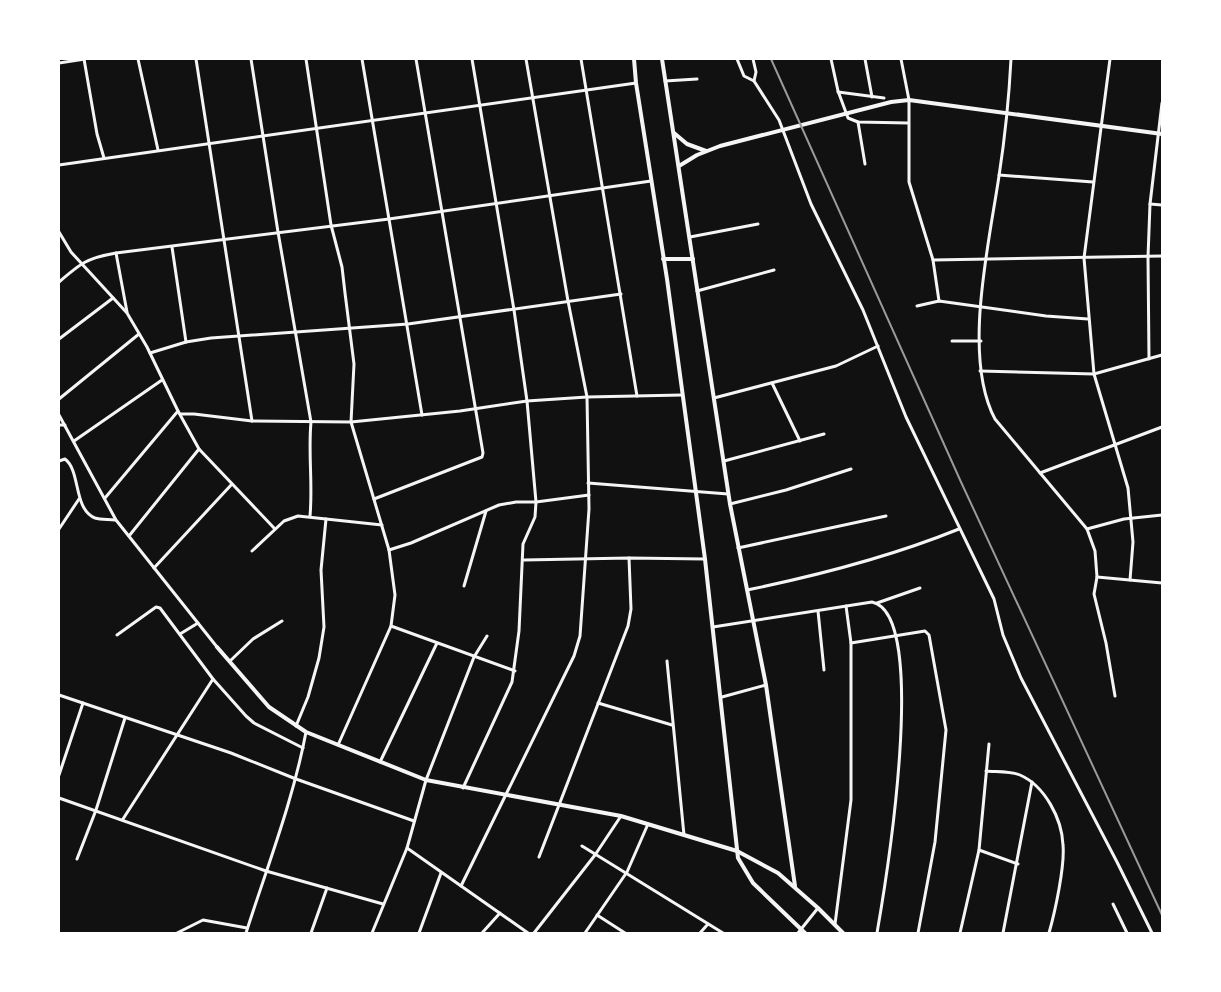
<svg xmlns="http://www.w3.org/2000/svg" width="1221" height="992" font-family="'Crimson Pro',serif">
<style>
.lines{fill:none;stroke-linecap:round;stroke-linejoin:round}
.minor{stroke:#f5f5f5;stroke-width:3}
.tertiary{stroke:#f5f5f5;stroke-width:4}
.rail{stroke:#9a9a9a;stroke-width:2}
</style>
<rect width="100%" height="100%" fill="#111"/>
<g class="lines">
<!-- minor -->
<g class="minor">
<path d="M84,59L97,134L104,158"/>
<path d="M138,59L158,150"/>
<path d="M196,59L252,421"/>
<path d="M251,59L278,232L311,422C308,454 313,484 310,516"/>
<path d="M306,59L331,225L342,267L345,293L354,364L351,422L389,550L395,595L391,626L338,745"/>
<path d="M362,59L422,415"/>
<path d="M581,59L637,396"/>
<path d="M737,59L744,76L754,81"/>
<path d="M753,59L756,72L754,81L779,120L811,204L863,310L906,417L994,599L1003,635L1021,678L1117,862L1152,933"/>
<path d="M831,59L838,91L848,118L858,122L908,123"/>
<path d="M865,59L872,97"/>
<path d="M901,59L909,100V182L933,260L939,301"/>
<path d="M1011,59C1009,98 1005,137 999,176C989,244 962,357 995,419L1087,529L1095,551L1097,577L1094,594L1106,643L1115,696"/>
<path d="M1110,59L1084,258L1094,374L1128,488L1133,542L1130,580"/>
<path d="M59,63L85,59"/>
<path d="M665,81L697,79"/>
<path d="M838,92L884,98"/>
<path d="M858,122L865,164"/>
<path d="M59,165L636,83"/>
<path d="M999,175L1093,182"/>
<path d="M1150,204L1162,205"/>
<path d="M59,232L71,252L127,313L147,347L178,411L199,449L274,528"/>
<path d="M690,237L758,224"/>
<path d="M172,247L186,342"/>
<path d="M116,253L127,312"/>
<path d="M933,260L1162,256"/>
<path d="M59,282C81,263 87,258 116,253L389,219L651,181"/>
<path d="M697,291L774,270"/>
<path d="M917,306L939,301L1046,316L1088,319"/>
<path d="M59,339L113,298"/>
<path d="M952,341H981"/>
<path d="M150,353L186,342L211,338L408,324L621,294"/>
<path d="M1149,359L1148,257L1150,204L1162,103"/>
<path d="M980,371L1094,374L1162,355"/>
<path d="M772,383L800,441"/>
<path d="M714,398L836,366L878,346"/>
<path d="M59,399L139,334"/>
<path d="M180,414H194L252,421L351,422L460,411L527,401L587,397L682,395"/>
<path d="M59,415L116,520L217,647"/>
<path d="M59,425H65"/>
<path d="M74,441L162,380"/>
<path d="M59,461L65,459C81,471 73,509 95,518C101,520 109,519 115,520"/>
<path d="M724,461L824,434"/>
<path d="M1040,473L1162,427"/>
<path d="M588,483L728,494"/>
<path d="M105,498L178,411"/>
<path d="M374,499L482,457L483,453L416,59"/>
<path d="M730,504L786,490L851,469"/>
<path d="M59,529L79,499"/>
<path d="M1087,529L1124,519L1162,515"/>
<path d="M129,536L199,449"/>
<path d="M738,548L886,516"/>
<path d="M389,550L411,543L499,505L516,502H536L589,495"/>
<path d="M252,551L284,521L298,516L382,525"/>
<path d="M524,560L629,558L705,559"/>
<path d="M154,568L232,484"/>
<path d="M1097,577L1162,583"/>
<path d="M464,586L486,511"/>
<path d="M747,590C820,575 890,557 959,529"/>
<path d="M877,603L920,588"/>
<path d="M818,611L824,670"/>
<path d="M391,626L515,671"/>
<path d="M713,627L872,602C931,614 885,887 877,933"/>
<path d="M180,634L198,623"/>
<path d="M117,635L156,607L160,608L213,679L246,716L254,723L303,748"/>
<path d="M851,643L925,631L929,635L946,730L935,842L918,933"/>
<path d="M230,661L253,639L282,621"/>
<path d="M667,661L684,835"/>
<path d="M59,695L231,753L296,779L414,821"/>
<path d="M722,697L766,685"/>
<path d="M598,703L672,725"/>
<path d="M296,726L308,697L319,658L324,627L321,570L326,519"/>
<path d="M380,762L437,643"/>
<path d="M986,771C996,772 1011,771 1020,775C1045,786 1062,819 1063,845C1065,866 1055,912 1049,933"/>
<path d="M59,775L83,703"/>
<path d="M463,788L512,682L519,631L523,544L535,517L536,502L527,401L514,310L472,59"/>
<path d="M59,798L266,871L383,904"/>
<path d="M123,819L213,679"/>
<path d="M582,846L723,933"/>
<path d="M407,848L528,933"/>
<path d="M979,850L1018,864"/>
<path d="M539,857L628,626L631,609L629,558"/>
<path d="M77,859L96,810L125,718"/>
<path d="M461,886L574,656L580,636L589,509L587,397L568,301L526,59"/>
<path d="M1113,904L1127,933"/>
<path d="M597,915L625,933"/>
<path d="M835,924L851,800V643L846,606"/>
<path d="M177,933L203,920L247,928"/>
<path d="M246,933C267,867 293,801 306,732"/>
<path d="M311,933L327,888"/>
<path d="M372,933L407,848L426,780L474,657L487,636"/>
<path d="M419,933L441,873"/>
<path d="M482,933L500,913"/>
<path d="M534,933L595,855L621,816"/>
<path d="M585,933L627,872L648,824"/>
<path d="M700,933L708,924"/>
<path d="M798,933L818,908"/>
<path d="M960,933L979,850L989,744"/>
<path d="M1003,933L1032,782"/>
</g>
<!-- tertiary -->
<g class="tertiary">
<path d="M634,59L636,83L667,279L705,559L738,858L753,883L805,933"/>
<path d="M662,59L730,504L766,685L795,886"/>
<path d="M674,133L687,144L706,151"/>
<path d="M679,166L697,155L720,146L891,102L909,100L1162,134"/>
<path d="M663,259H693"/>
<path d="M217,647L269,707L306,732L426,780L621,816L737,851L778,873L818,908L843,933"/>
</g>
<!-- rail -->
<path class="rail" d="M771,59L961,482L1162,915"/>
</g>
<!-- border -->
<rect width="1221" height="992" fill="none" stroke="#ffffff" stroke-width="120"/>
</svg>
